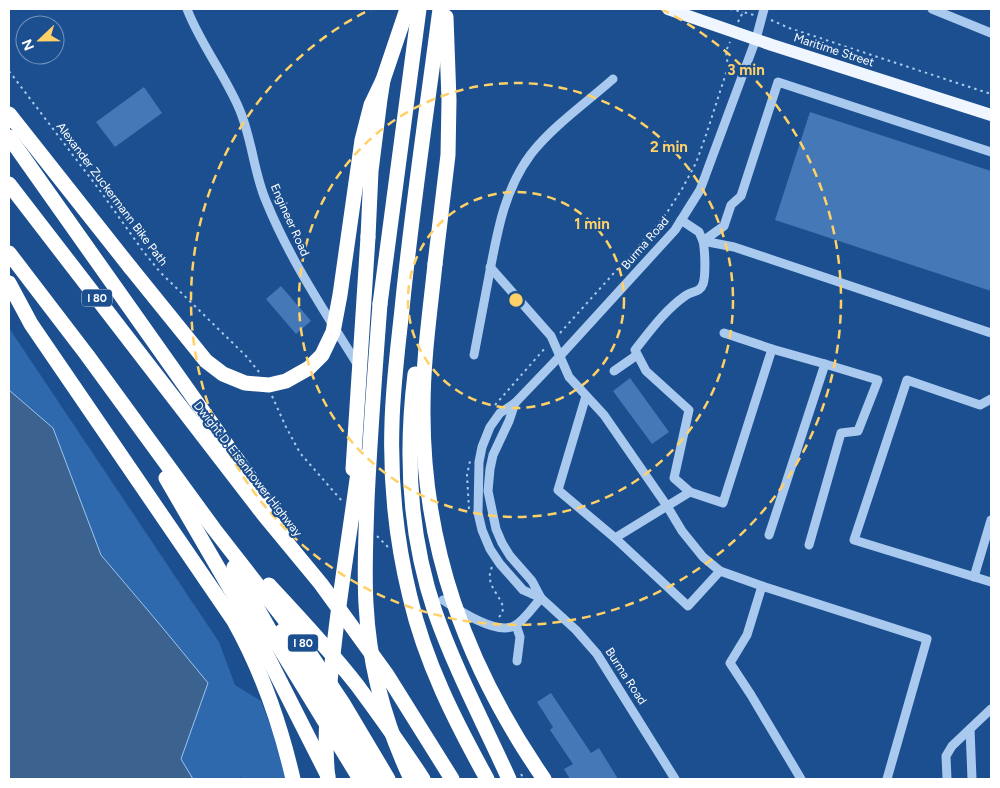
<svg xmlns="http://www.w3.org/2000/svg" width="1000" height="788" font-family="Figtree,sans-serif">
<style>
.green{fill:#2e69ad}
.water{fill:#3c6290;stroke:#9cc4f0}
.building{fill:#4478b7}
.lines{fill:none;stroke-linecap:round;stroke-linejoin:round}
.path{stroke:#a9c9ee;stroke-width:2;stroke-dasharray:2.5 4;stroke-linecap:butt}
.minor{stroke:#a9c9ee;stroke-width:9}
.major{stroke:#f0f6ff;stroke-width:12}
.highway{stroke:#fff;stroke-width:15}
.highway-bridge{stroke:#fff;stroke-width:15}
.ring{fill:none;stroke:#ffd166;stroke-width:2.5;stroke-dasharray:9 6}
.labels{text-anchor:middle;stroke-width:4.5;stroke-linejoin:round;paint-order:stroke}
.shield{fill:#1b4f8f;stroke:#bbcadd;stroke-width:1}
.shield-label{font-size:11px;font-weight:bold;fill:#fff}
.street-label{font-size:12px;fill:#fff;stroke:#1b4f8f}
.centre{fill:#ffd166;stroke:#1b4f8f;stroke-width:2.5}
.ring-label{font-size:15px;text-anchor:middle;font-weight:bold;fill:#ffd166;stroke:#1b4f8f;stroke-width:4.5;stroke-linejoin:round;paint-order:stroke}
</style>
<rect width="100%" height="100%" fill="#1b4f8f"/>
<!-- green -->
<path class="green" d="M9,328L219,642L235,685L261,701L286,767L288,779H242L241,777L237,779H9Z"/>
<!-- water -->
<path class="water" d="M9,390L53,428L101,555L162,627L208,683L181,759L193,779H9Z"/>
<!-- building -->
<g class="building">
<path d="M144,87L162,113L115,147L96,122Z"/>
<path d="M810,112L991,171V291L775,220Z"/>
<path d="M281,286L311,321L296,334L266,299Z"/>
<path d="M630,378L669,432L652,444L613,391Z"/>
<path d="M551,693L591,753L599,748L618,779H570L564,769L573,764L550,730L553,727L537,702Z"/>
</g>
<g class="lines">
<!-- path -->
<g class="path">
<path d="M730,9L743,12"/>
<path d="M771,20L789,28L991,94"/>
<path d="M738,22L743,12L754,15"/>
<path d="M9,71L101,192L143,251L160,272L246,356L259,372"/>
<path d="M560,333L650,233L666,214L682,189L696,163L706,135L728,67L726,51L730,42"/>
<path d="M272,396L286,427L300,453L342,501"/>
<path d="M495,405L546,347"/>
<path d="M469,509L467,475L470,461"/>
<path d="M377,536L388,547"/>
<path d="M492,567C481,590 515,602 498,618"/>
<path d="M521,774L524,779"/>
</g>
<!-- minor -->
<g class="minor">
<path d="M187,9C200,43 223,72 238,106C252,136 253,171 266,201C290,260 325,312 359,367"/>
<path d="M932,9L991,33"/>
<path d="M681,220L699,232L703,241L734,247L991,333"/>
<path d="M490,267L551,336L569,377L604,415L667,506L682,531L703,557L720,571L762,586L747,635L730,663L751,695L801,779"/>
<path d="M724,333L772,349"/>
<path d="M474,355C479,329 484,302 489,276C497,233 504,190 531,154C553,126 587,102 613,79"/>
<path d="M614,371L637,355"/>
<path d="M586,396L558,490L615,538L688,606L720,571"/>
<path d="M991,399L980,405L907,380L854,540L991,582"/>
<path d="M515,403L509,421L493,455L490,469L488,491L496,529L502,543L510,556L532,581L541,598"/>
<path d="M769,535L825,364L772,349L723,503L690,492L674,478L689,410L646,371L635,350C650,331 665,310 685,296C691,291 700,293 703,284C706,275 705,250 703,241L724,226L731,205L741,196L778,82L991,152"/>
<path d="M615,538L690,492"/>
<path d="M809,545L841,433L858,431L878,380L825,364"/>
<path d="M974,577L991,520"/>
<path d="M762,586L927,639L887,779"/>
<path d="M443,600C458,610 496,635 514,626C524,621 533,607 541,598"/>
<path d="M516,625L520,637L517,661"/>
<path d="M970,729L972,779"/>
<path d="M675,779L597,654L576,630L541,598L523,590L500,564L490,549L482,530L478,513L479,462L482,447L490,427L500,413L515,403L560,356L675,230L700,190L756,39L764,9"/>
<path d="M947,779L946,756L952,746L991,709"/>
</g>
<!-- major -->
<path class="major" d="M668,9L772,45L991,115"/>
<!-- highway -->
<g class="highway">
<path d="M9,114L130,267"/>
<path d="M9,137L287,530"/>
<path d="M9,184L264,515L321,584L387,675L452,779"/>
<path d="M368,237L371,171L380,99L383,80L407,9"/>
<path d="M9,253L87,355L214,529L302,642L344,705L388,779"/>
<path d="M435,264L448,155L449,100L446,17"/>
<path d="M9,283L31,324L234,621C262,671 280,723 293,779"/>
<path d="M380,304L419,9"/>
<path d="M166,478L253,628L328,776"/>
<path d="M234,567L278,645L360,779"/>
<path d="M269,585C299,617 330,650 357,685C380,716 402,747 423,779"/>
<path d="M282,631L374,779"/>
</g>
<!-- highway-bridge -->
<g class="highway-bridge">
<path d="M440,9C427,109 412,208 402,309C398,347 393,385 392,423C390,482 396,540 410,597C425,662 455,721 487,779"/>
<path d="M435,264C430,312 423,360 423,408C422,546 466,666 544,779"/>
<path d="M130,267L206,361L223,374L245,383L269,385L286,381L309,368L322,355L333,332L340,295L362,140L371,105L383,80"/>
<path d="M380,304C375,370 370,435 367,501C366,535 364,570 366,604C369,664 385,724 411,779"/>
<path d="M415,374C405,454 409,535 435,612C455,669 484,724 509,779"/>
<path d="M353,469L368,237"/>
<path d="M328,779C323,735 329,690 334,646C341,583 352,520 360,457"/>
</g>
</g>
<!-- distance rings -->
<g class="ring">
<circle cx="516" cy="300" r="108"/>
<circle cx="516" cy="300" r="217"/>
<path d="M661 9A325 325 0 1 1 371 9"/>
</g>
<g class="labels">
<!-- shield labels -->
<g class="shield">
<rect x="82" y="289.5" width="30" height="17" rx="4"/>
<rect x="288" y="634.5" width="30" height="17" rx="4"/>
</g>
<g class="shield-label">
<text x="97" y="302">I 80</text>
<text x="303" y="647">I 80</text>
</g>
<!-- street labels -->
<g class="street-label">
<text transform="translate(834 50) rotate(18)" y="4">Maritime Street</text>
<text transform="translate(112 194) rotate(53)" y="4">Alexander Zuckermann Bike Path</text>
<text transform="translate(290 220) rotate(66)" y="4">Engineer Road</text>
<text transform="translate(645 243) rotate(-49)" y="4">Burma Road</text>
<text transform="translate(248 469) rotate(52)" y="4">Dwight D. Eisenhower Highway</text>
<text transform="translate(626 676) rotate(57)" y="4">Burma Road</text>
</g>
</g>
<circle cx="516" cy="300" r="8" class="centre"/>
<g class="ring-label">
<text x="746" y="75">3 min</text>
<text x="669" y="152">2 min</text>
<text x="592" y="229">1 min</text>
</g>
<!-- border -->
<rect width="1000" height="788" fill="none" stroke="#ffffff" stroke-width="20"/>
<!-- north arrow -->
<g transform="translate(40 40) rotate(248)"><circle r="24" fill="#1b4f8f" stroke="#7695bc"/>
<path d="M0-4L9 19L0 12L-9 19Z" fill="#ffd166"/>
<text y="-8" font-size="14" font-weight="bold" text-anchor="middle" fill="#ffffff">N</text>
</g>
</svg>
